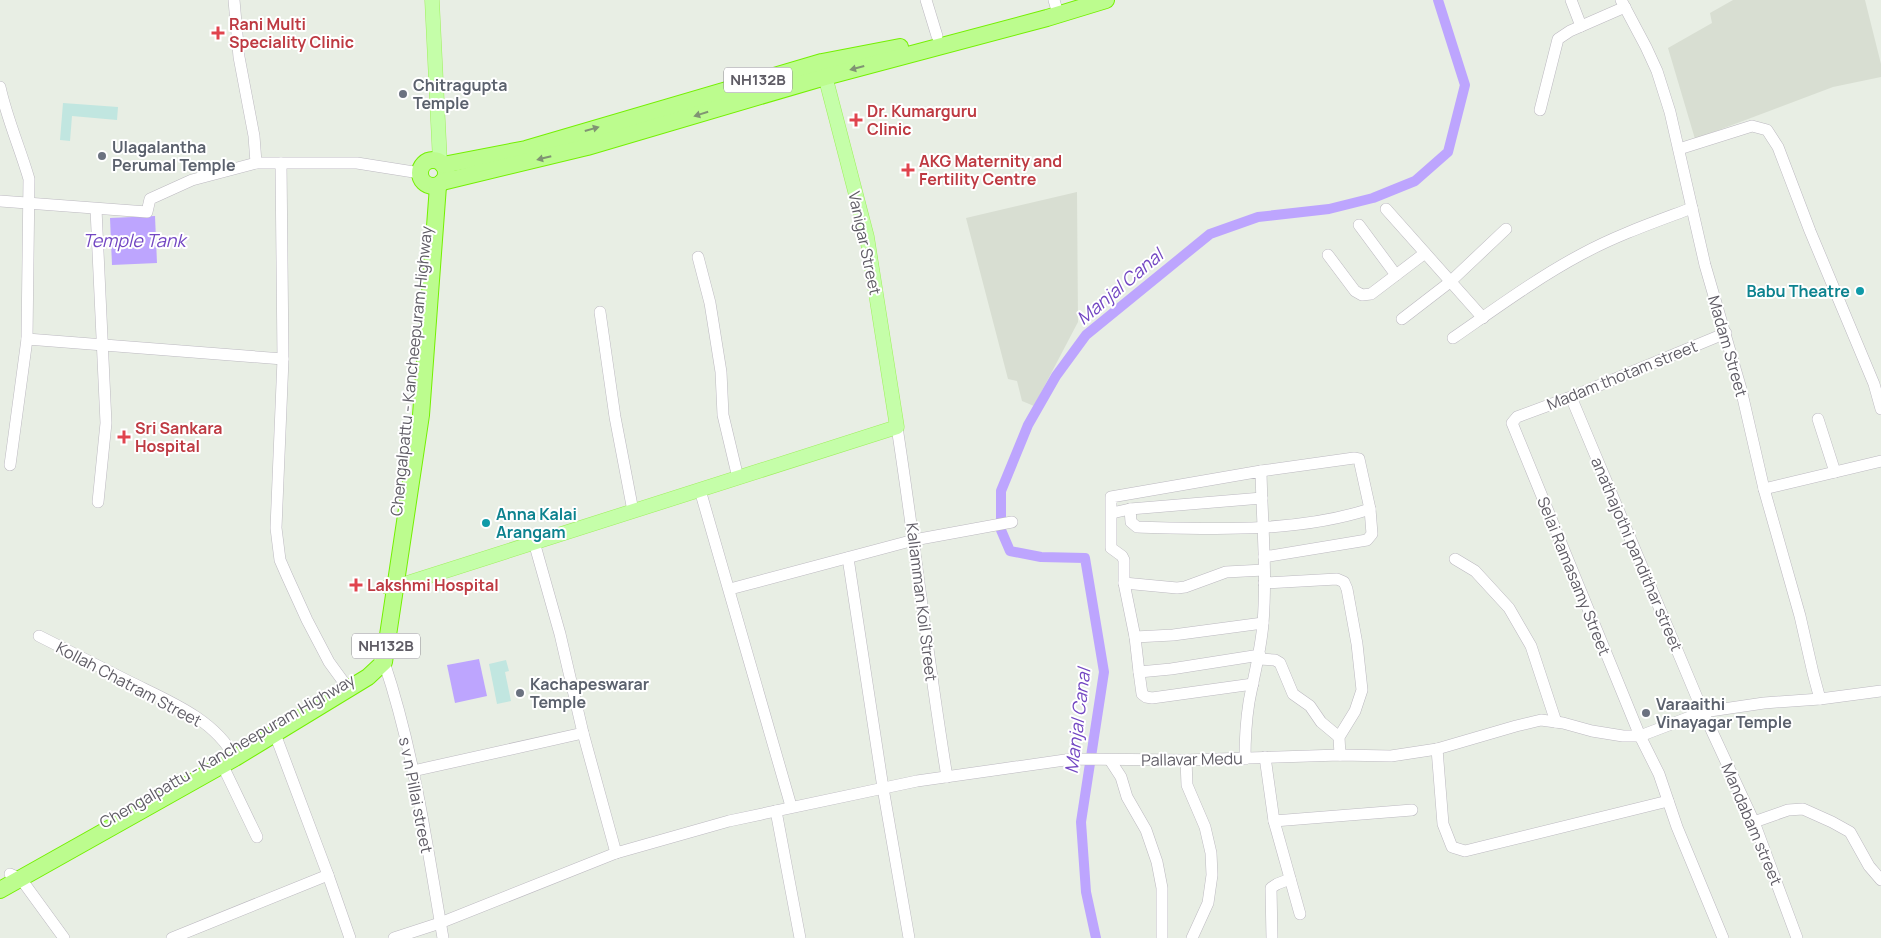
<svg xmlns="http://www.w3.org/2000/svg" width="1881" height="938" font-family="Manrope,sans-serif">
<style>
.education{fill:#d8ded2}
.green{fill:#c1e6e0}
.water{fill:#bda5fe}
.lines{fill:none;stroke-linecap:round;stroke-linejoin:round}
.canal{stroke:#bda5fe;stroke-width:10}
.minor-casing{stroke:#bcb9c0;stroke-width:12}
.major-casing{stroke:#9ef05c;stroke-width:15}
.highway-casing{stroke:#74f002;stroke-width:18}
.minor{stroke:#fff;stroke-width:11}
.major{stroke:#c5fea9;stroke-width:14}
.highway{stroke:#bcfc8e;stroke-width:16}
.oneway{fill:#809473}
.health-dot{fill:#e0444e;stroke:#fff;stroke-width:2}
.worship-dot{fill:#6b7280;stroke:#fff;stroke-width:2}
.culture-dot{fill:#0f9aa8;stroke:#fff;stroke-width:2}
.labels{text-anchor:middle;stroke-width:4;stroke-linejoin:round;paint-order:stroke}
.shield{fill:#fff;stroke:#8f8d93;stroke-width:1}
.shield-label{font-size:15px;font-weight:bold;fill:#5f5c65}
.health-label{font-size:16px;font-weight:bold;fill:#be3a42;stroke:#fff;text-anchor:start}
.worship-label{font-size:16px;font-weight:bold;fill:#5b616d;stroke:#fff;text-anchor:start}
.street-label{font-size:16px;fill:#5f5c65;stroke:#fff}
.culture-label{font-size:16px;font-weight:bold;fill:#0d838f;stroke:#fff;text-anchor:end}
.water-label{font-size:18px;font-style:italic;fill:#7246c2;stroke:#fff}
</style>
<rect width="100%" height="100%" fill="#e8eee4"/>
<!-- education -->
<g class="education">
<path d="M1733,0H1865L1881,64V77L1833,87L1695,139L1668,48L1712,23L1710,13Z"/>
<path d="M1077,192L1078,322L1034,406L1022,401L1017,381L1008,379L966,218Z"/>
</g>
<!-- green -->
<g class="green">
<path d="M63,103L118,107L117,120L72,116L70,141L60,140Z"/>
<path d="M506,660L509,671L505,672L511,701L497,704L489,664Z"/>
</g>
<!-- water -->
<g class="water">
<path d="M155,216L157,263L112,265L110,218Z"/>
<path d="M479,659L487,696L455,703L447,665Z"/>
</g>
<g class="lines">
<!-- canal -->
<path class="canal" d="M1096,938L1086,892L1081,822L1104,672L1085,558L1041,557L1010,551L1001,530V491L1028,425L1056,376L1086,335L1210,234L1258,217L1329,209L1373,198L1415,181L1448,152L1465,85L1438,0"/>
<defs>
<g id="minor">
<path d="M926,0L937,36"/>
<path d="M1054,0L1058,14"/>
<path d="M1571,0L1581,26"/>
<path d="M1621,0L1646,47L1657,71L1670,112L1705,265L1741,389L1764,489L1800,616L1813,673L1820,699"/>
<path d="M0,87C7,119 20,148 29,179L27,339L10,465"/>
<path d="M1540,110L1558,39L1570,31L1625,7"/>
<path d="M1679,149L1752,126L1767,130L1778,147L1810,231L1874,384L1881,409"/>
<path d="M256,163H357L420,173"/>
<path d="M281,163L283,359L276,528L280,560L287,576L307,620L329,662L345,684"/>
<path d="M0,201L147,212L150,199L192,180L256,163L254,136L239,57L234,0"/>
<path d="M96,209L106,423L98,502"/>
<path d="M1386,209L1483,318"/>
<path d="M1359,225L1396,275"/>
<path d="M1328,255L1355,291L1362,295L1371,294L1425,253"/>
<path d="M698,257L710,303L721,372L723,415L738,478"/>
<path d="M600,312L615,417L633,511"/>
<path d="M1402,319L1450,282L1506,229"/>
<path d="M1453,338C1495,309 1537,278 1582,254C1617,235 1655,222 1692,208"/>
<path d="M27,339L283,359"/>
<path d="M1571,397L1703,712L1754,822L1797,938"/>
<path d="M1818,419L1835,472"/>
<path d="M897,427C915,544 928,661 947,777"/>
<path d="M1261,471L1354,458L1359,459L1370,509L1372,534L1367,540L1264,557"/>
<path d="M1764,489L1881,461"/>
<path d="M700,490L791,806"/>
<path d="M1130,509L1131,522L1137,527C1214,529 1296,533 1370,509"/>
<path d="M1112,513L1130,509L1262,498"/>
<path d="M848,558L883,788L909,938"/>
<path d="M1455,559L1475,571L1509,608L1531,646L1556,722"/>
<path d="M1124,583L1177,588L1185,587L1226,572L1264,570"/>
<path d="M1264,583L1337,579L1344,582L1347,589L1357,644L1362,690L1355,711L1339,737L1340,755"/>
<path d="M730,589L914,540L1012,522"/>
<path d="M39,636C69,651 98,666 128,681C166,700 214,718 235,758"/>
<path d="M1135,637L1173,635L1263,623"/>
<path d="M380,659L384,662C414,751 427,846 443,938"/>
<path d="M1259,659L1275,660L1280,663L1293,694L1310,706L1321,722L1339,737"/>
<path d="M1139,672L1142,694L1146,697L1152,698L1253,684"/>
<path d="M583,733L616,853"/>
<path d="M275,734L328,875L350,938"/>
<path d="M1437,749L1443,824L1452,847L1465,851L1668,801"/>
<path d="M1265,757L1274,821L1412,810"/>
<path d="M1245,759C1245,739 1246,721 1249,702C1254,675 1261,650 1263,623C1267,573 1262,522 1261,471L1111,497V548L1122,556L1124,560V583L1135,637L1139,672L1171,669L1260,655"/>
<path d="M220,760L257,837"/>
<path d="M1110,760L1121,777L1127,797L1146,830L1157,862L1162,888V938"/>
<path d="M1186,760L1187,785L1205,827L1211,853L1212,875L1208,903L1192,938"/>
<path d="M413,771L583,733L560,634L534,542"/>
<path d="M776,811L800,938"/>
<path d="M1274,821L1300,914"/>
<path d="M1754,822L1788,810L1803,809L1832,822L1850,832L1869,866L1881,880"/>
<path d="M10,874L21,879L64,938"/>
<path d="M172,938L328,875"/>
<path d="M394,938L440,923L616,853L729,821L917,781L1072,759L1186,760L1340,755L1391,756L1437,749L1516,726L1541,720L1563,723L1592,731L1623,736H1640L1703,712L1764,703L1820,699L1881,691"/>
<path d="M1272,938L1271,888L1277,884L1290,879"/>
<path d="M1723,938L1677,827L1659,774L1640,736L1512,423L1517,417L1571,397L1726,333"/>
</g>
<g id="major">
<path d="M432,0L440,162"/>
<path d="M387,587H395L897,427L867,237L823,68"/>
</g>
<g id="highway">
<circle cx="433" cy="173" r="13"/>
<path d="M443,165L526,149L822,62L900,47"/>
<path d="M442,182L587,147L825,77L1047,18L1106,0"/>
<path d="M0,890L235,758L368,677L384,662L421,415L438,186"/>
</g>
</defs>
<!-- minor casing -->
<use href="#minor" class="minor-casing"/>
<!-- major casing -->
<use href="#major" class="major-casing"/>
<!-- highway casing -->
<use href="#highway" class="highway-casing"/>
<!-- minor -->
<use href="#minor" class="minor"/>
<!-- major -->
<use href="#major" class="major"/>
<!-- highway -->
<use href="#highway" class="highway"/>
</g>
<!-- one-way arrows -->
<defs><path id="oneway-solid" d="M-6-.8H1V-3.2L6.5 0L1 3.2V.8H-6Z" transform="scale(1.25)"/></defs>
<g class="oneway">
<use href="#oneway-solid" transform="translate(857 68) rotate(165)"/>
<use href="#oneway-solid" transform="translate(701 114) rotate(163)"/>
<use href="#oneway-solid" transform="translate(592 129) rotate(-16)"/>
<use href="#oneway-solid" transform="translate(544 158) rotate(166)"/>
</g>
<!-- markers -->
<g class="health-dot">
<path d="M215.5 25.5h5v5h5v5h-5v5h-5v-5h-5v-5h5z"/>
<path d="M853.5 112.5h5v5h5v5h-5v5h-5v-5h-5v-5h5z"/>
<path d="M905.5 162.5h5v5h5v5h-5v5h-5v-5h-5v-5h5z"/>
<path d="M121.5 429.5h5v5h5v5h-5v5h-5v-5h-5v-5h5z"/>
<path d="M353.5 577.5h5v5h5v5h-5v5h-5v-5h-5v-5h5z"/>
</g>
<g class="worship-dot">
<circle cx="403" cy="94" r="5"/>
<circle cx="102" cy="156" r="5"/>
<circle cx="520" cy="693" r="5"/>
<circle cx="1646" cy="713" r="5"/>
</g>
<g class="culture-dot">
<circle cx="1860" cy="291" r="5"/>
<circle cx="486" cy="523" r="5"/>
</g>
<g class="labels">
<!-- shield labels -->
<g class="shield">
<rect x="724" y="67.5" width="68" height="25" rx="4"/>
<rect x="352" y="633.5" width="68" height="25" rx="4"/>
</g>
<g class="shield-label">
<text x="758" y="85">NH132B</text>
<text x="386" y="651">NH132B</text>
</g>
<!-- health labels -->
<g class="health-label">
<text x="229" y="30">Rani Multi<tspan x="229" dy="18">Speciality Clinic</tspan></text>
<text x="867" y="117">Dr. Kumarguru<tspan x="867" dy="18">Clinic</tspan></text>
<text x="919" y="167">AKG Maternity and<tspan x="919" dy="18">Fertility Centre</tspan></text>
<text x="135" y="434">Sri Sankara<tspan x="135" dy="18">Hospital</tspan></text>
<text x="367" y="591">Lakshmi Hospital</text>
</g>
<!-- worship labels -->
<g class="worship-label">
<text x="413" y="91">Chitragupta<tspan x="413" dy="18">Temple</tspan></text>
<text x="112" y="153">Ulagalantha<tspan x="112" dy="18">Perumal Temple</tspan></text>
<text x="530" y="690">Kachapeswarar<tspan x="530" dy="18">Temple</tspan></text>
<text x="1656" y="710">Varaaithi<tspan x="1656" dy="18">Vinayagar Temple</tspan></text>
</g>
<!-- street labels -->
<g class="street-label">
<text transform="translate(865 243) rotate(78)" y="6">Vanigar Street</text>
<text transform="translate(1728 346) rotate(74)" y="6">Madam Street</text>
<text transform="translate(411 371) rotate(-84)" y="6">Chengalpattu - Kancheepuram Highway</text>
<text transform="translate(1622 375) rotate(-22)" y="6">Madam thotam street</text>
<text transform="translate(1637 554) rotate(67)" y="6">anathajothi pandithar street</text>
<text transform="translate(1574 576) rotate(68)" y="6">Selai Ramasamy Street</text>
<text transform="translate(922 602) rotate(83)" y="6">Kaliamman Koil Street</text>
<text transform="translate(129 684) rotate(28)" y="6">Kollah Chatram Street</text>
<text transform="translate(227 751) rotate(-30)" y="6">Chengalpattu - Kancheepuram Highway</text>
<text transform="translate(1192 759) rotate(-1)" y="6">Pallavar Medu</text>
<text transform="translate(416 795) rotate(79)" y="6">s v n Pillai street</text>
<text transform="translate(1752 824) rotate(67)" y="6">Mandabam street</text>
</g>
<!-- culture labels -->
<g class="culture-label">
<text x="1850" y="297">Babu Theatre</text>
<text x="496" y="520" text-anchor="start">Anna Kalai<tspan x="496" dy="18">Arangam</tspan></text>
</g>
<!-- water labels -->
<g class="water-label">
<text x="134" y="247">Temple Tank</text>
<text transform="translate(1120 287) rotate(-40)" y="6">Manjal Canal</text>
<text transform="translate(1078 721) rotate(-83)" y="6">Manjal Canal</text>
</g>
</g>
</svg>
